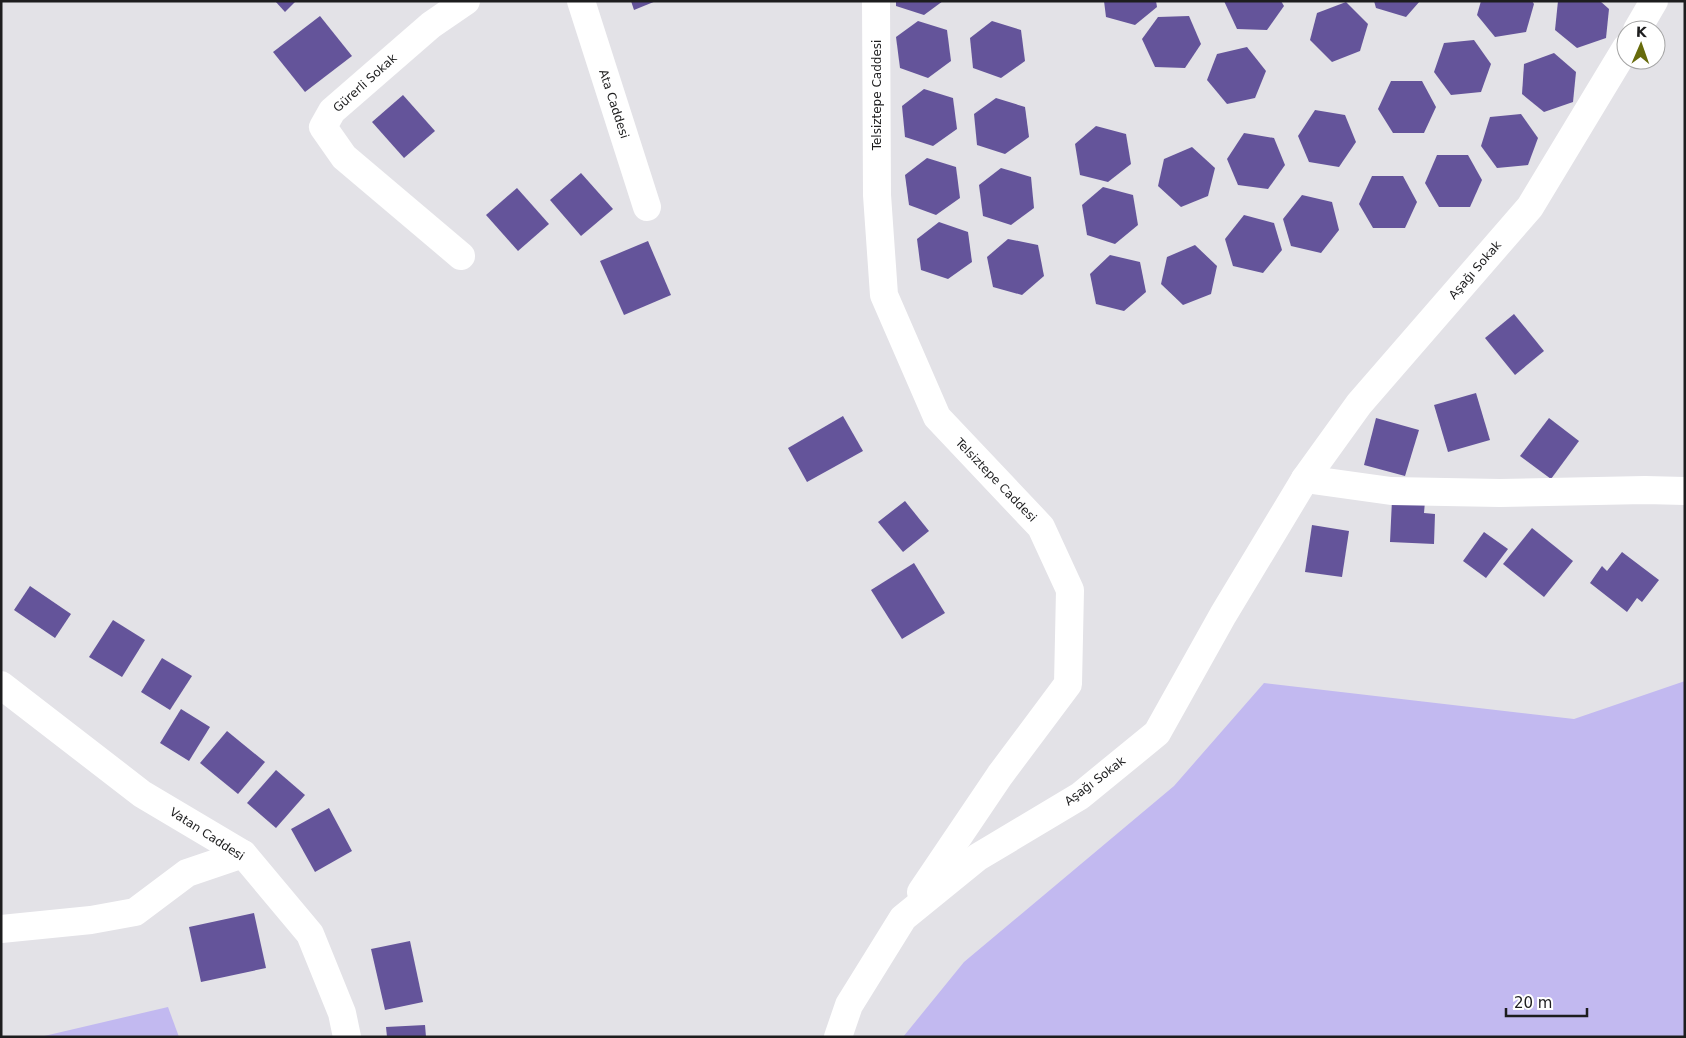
<svg xmlns="http://www.w3.org/2000/svg" width="1686" height="1038" font-family="'DejaVu Sans',sans-serif">
<style>
.green{fill:#c2b9f0}
.building{fill:#64549a}
.lines{fill:none;stroke-linecap:round;stroke-linejoin:round}
.minor{stroke:#fff;stroke-width:28}
.labels{text-anchor:middle;stroke-width:5;stroke-linejoin:round;paint-order:stroke}
.street-label{font-size:12px;fill:#1d1d1e;stroke:#fff}
</style>
<rect width="100%" height="100%" fill="#e3e2e7"/>
<!-- green -->
<g class="green">
<path d="M1685,681V1037H903L964,962L1174,786L1264,683L1574,719Z"/>
<path d="M168,1007L179,1037H40Z"/>
</g>
<!-- building -->
<g class="building">
<path d="M275,1H296L285,12Z"/>
<path d="M631,1H656L634,10Z"/>
<path d="M896,1H943L924,15L896,6Z"/>
<path d="M1104,1H1156L1157,7L1135,25L1106,17Z"/>
<path d="M1224,1H1281L1284,6L1267,30L1237,29Z"/>
<path d="M1374,1H1420L1406,17L1376,8Z"/>
<path d="M1481,1H1532L1534,4L1526,32L1495,37L1477,15Z"/>
<path d="M1558,1H1600L1609,9L1606,38L1577,48L1555,30Z"/>
<path d="M1346,2L1368,24L1360,51L1332,62L1310,40L1317,13Z"/>
<path d="M320,16L352,56L305,92L273,52Z"/>
<path d="M1189,16L1201,44L1185,68L1155,67L1142,39L1158,17Z"/>
<path d="M918,21L947,30L951,61L928,78L900,68L896,37Z"/>
<path d="M992,21L1021,30L1025,61L1001,78L973,68L970,38Z"/>
<path d="M1474,40L1491,64L1481,92L1451,95L1434,72L1444,43Z"/>
<path d="M1247,47L1266,71L1255,98L1227,104L1207,80L1217,54Z"/>
<path d="M1554,53L1576,72L1573,102L1544,112L1522,94L1524,64Z"/>
<path d="M1391,81H1422L1436,107L1424,133H1393L1378,109Z"/>
<path d="M924,89L953,98L957,129L933,146L905,137L902,106Z"/>
<path d="M403,95L435,131L404,158L372,122Z"/>
<path d="M996,98L1025,107L1029,137L1005,154L977,145L974,114Z"/>
<path d="M1315,110L1345,115L1356,142L1339,167L1309,162L1298,136Z"/>
<path d="M1521,114L1538,138L1528,165L1497,168L1481,146L1490,117Z"/>
<path d="M1096,126L1126,134L1131,164L1108,182L1080,175L1075,144Z"/>
<path d="M1244,133L1274,138L1285,165L1268,189L1238,185L1227,159Z"/>
<path d="M1192,147L1215,168L1208,196L1181,207L1158,186L1164,159Z"/>
<path d="M1437,155H1468L1482,180L1470,207H1439L1425,183Z"/>
<path d="M927,158L956,167L960,198L936,215L909,205L905,175Z"/>
<path d="M1001,168L1031,177L1034,208L1011,225L983,216L979,185Z"/>
<path d="M581,173L613,209L581,236L550,200Z"/>
<path d="M1372,176H1403L1417,202L1405,228H1373L1359,204Z"/>
<path d="M1103,187L1133,195L1138,225L1115,244L1087,235L1082,205Z"/>
<path d="M517,188L549,224L518,251L486,215Z"/>
<path d="M1302,195L1332,202L1339,230L1321,253L1291,246L1283,219Z"/>
<path d="M1244,215L1274,223L1282,250L1263,273L1233,266L1225,239Z"/>
<path d="M939,222L968,232L972,262L948,279L921,270L917,239Z"/>
<path d="M1008,239L1038,245L1044,276L1022,295L993,287L987,257Z"/>
<path d="M648,241L671,295L624,315L600,261Z"/>
<path d="M1195,245L1217,266L1211,294L1183,305L1161,284L1167,257Z"/>
<path d="M1110,255L1140,262L1146,292L1124,311L1096,304L1090,274Z"/>
<path d="M1514,314L1544,351L1515,375L1485,338Z"/>
<path d="M1476,393L1490,440L1448,452L1434,405Z"/>
<path d="M843,416L863,451L807,482L788,448Z"/>
<path d="M1376,418L1419,430L1405,476L1364,465Z"/>
<path d="M1549,418L1579,441L1551,479L1520,456Z"/>
<path d="M1392,500L1425,501L1424,513L1435,514L1434,544L1390,542Z"/>
<path d="M905,501L929,531L903,552L878,522Z"/>
<path d="M1312,525L1349,531L1342,577L1305,572Z"/>
<path d="M1532,528L1573,561L1544,597L1503,564Z"/>
<path d="M1484,532L1508,549L1486,578L1463,561Z"/>
<path d="M1622,552L1659,580L1642,602L1637,598L1627,612L1590,583L1602,566L1607,571Z"/>
<path d="M914,563L945,613L902,639L871,590Z"/>
<path d="M30,586L71,614L55,638L14,610Z"/>
<path d="M113,620L145,640L122,677L89,657Z"/>
<path d="M162,658L192,676L170,710L141,692Z"/>
<path d="M181,709L210,727L189,761L160,743Z"/>
<path d="M227,731L265,762L238,794L200,763Z"/>
<path d="M276,770L305,795L276,828L247,803Z"/>
<path d="M329,808L352,851L315,872L291,829Z"/>
<path d="M254,913L266,968L201,982L189,927Z"/>
<path d="M410,941L423,1002L385,1010L371,949Z"/>
<path d="M425,1025L426,1037H387L386,1027Z"/>
</g>
<g class="lines">
<!-- minor -->
<g class="minor">
<path d="M581,1L647,207"/>
<path d="M876,1L877,195L884,295L937,417L1041,527L1070,590L1068,684L1000,775L921,892"/>
<path d="M1637,30L1654,1"/>
<path d="M461,256L344,157L323,127L332,111L431,25L466,1"/>
<path d="M1305,479L1391,491L1500,493L1645,490L1685,491"/>
<path d="M1,685L142,794L243,854L310,934L342,1013L347,1037"/>
<path d="M1,929L91,920L135,912L187,873L243,854"/>
<path d="M838,1037L849,1005L903,918L978,857L1080,796L1157,733L1223,615L1305,479L1359,404L1530,207L1626,48"/>
</g>
</g>
<g class="labels">
<!-- street labels -->
<g class="street-label">
<text transform="translate(365 83) rotate(-42)" y="4">Gürerli Sokak</text>
<text transform="translate(877 95) rotate(-90)" y="4">Telsiztepe Caddesi</text>
<text transform="translate(614 104) rotate(72)" y="4">Ata Caddesi</text>
<text transform="translate(1475 270) rotate(-49)" y="4">Aşağı Sokak</text>
<text transform="translate(996 480) rotate(46)" y="4">Telsiztepe Caddesi</text>
<text transform="translate(1095 781) rotate(-37)" y="4">Aşağı Sokak</text>
<text transform="translate(207 834) rotate(33)" y="4">Vatan Caddesi</text>
</g>
</g>
<!-- border -->
<rect width="1686" height="1038" fill="none" stroke="#1d1d1e" stroke-width="5"/>
<!-- north arrow -->
<g transform="translate(1641 45) rotate(2)"><circle r="24" fill="#ffffff" stroke="#a5a5a5"/>
<path d="M0-4L9 19L0 12L-9 19Z" fill="#676b0c"/>
<text y="-8" font-size="14" font-weight="bold" text-anchor="middle" fill="#1d1d1e">K</text>
</g>
<!-- scale -->
<path d="M1506 1008v8h81v-8" fill="none" stroke="#1d1d1e" stroke-width="2.5"/>
<text x="1514" y="1008" font-size="15" fill="#1d1d1e" stroke="#ffffff" stroke-width="4" paint-order="stroke">20 m</text>
</svg>
